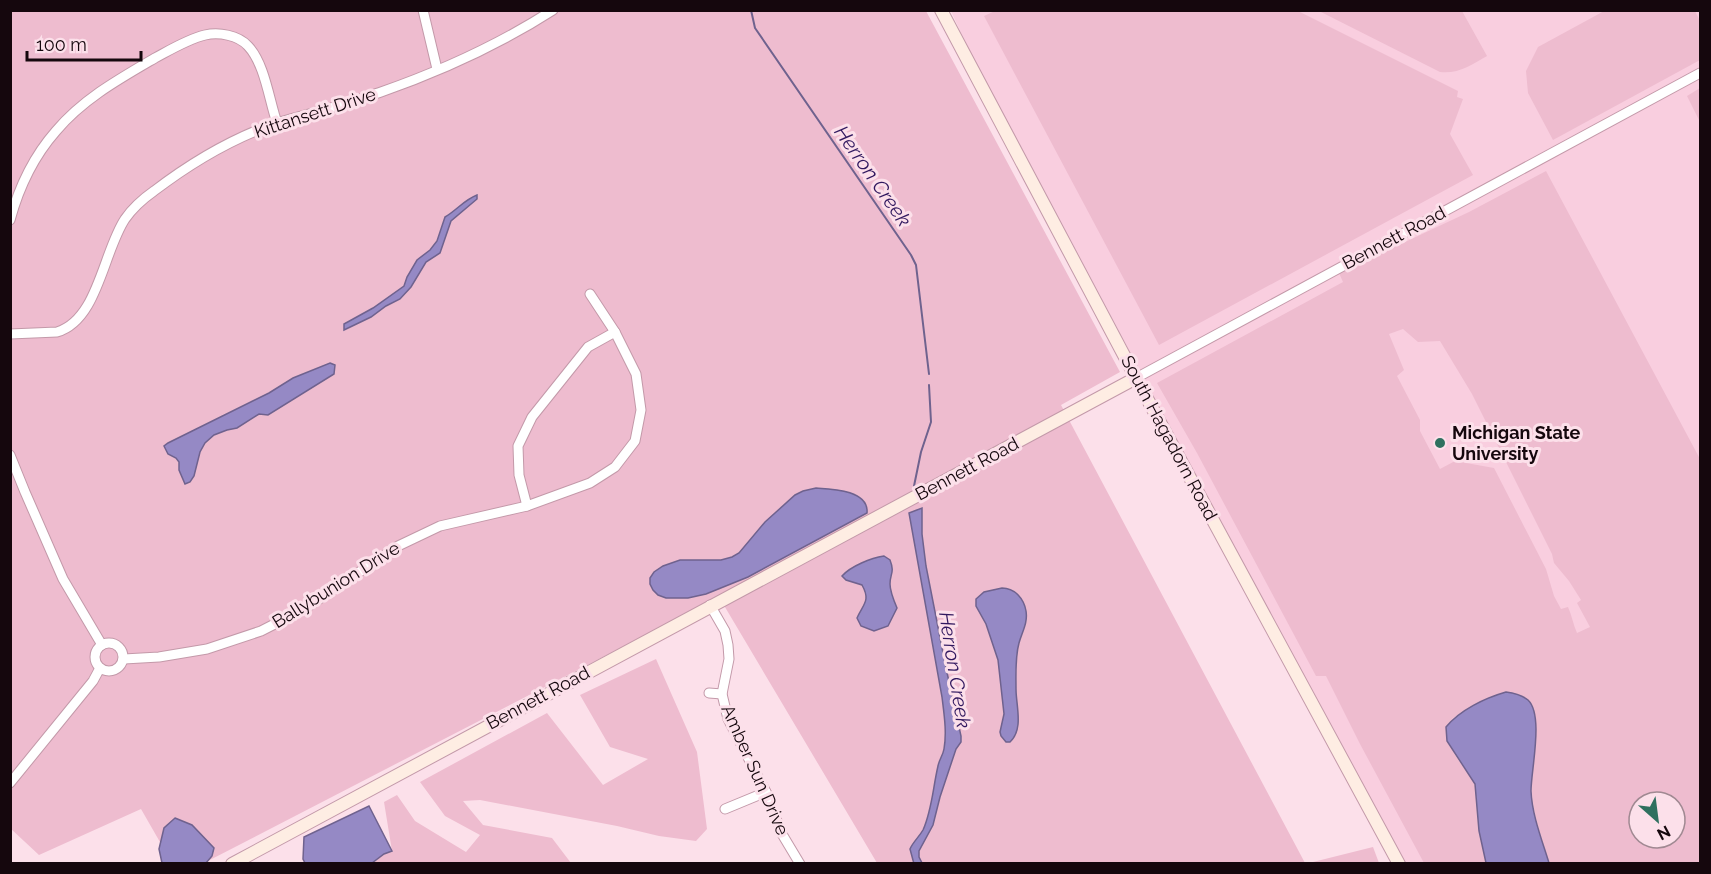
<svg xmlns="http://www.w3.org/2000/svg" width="1711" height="874" font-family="Raleway,sans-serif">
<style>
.built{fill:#f9cedf;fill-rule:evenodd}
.green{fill:#eebccf;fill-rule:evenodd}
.water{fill:#9589c5;stroke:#6f628e;stroke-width:1.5}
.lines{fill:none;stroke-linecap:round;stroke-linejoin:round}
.stream{stroke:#6f628e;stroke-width:2}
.street-casing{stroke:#c399a9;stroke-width:11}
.secondary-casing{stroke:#c399a9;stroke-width:14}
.street{stroke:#fff;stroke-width:9}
.secondary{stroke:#feede3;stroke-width:12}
.poi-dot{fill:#2f705f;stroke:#fce0ea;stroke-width:2}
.labels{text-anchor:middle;stroke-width:6;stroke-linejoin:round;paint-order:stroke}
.street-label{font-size:18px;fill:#15070d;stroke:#fce0ea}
.poi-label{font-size:18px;font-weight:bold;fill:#15070d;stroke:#fce0ea;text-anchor:start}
.water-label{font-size:20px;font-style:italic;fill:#31185f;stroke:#fce0ea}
</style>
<rect width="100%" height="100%" fill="#fce0ea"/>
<!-- built -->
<path class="built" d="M951,11H1700V863H1404L974,61ZM1639,802H1675V838H1639Z"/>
<!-- green -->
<g class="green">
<path d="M1606,10L1695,11L1700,21V60L1553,140L1528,93L1526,71L1538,47Z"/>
<path d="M10,11H926L1120,372L1061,405L1305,863H877L719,597L204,863H172L141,809L39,855L10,828Z"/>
<path d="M995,11H1298L1458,91L1457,97L1463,99L1450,134L1473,175L1159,345L984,16Z"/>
<path d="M1319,11H1462L1487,56C1471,65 1459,74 1440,72Z"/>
<path d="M1700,88V122L1687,96Z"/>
<path d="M1546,171L1700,459V863H1549C1542,841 1534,818 1532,794C1530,777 1534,759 1536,742L1491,696L1453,718L1446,727L1455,755L1475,784L1479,831L1486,863H1424L1360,744L1326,676H1316L1197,453L1157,383L1343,282L1339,273L1469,212ZM1403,329L1418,342L1440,341L1472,394L1552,554L1554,563L1569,581L1581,600L1577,603L1590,627L1577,633C1573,624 1572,616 1568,607L1561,609L1554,596L1546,569L1494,468L1455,461L1440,469L1420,431V420L1397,376L1404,370L1389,334ZM1639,802H1675V838H1639Z"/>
<path d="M656,659L697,752L707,829L696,841L659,836L617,826L480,800L463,801L483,825L552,838L571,863L372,864L384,854L392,851L384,802L397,795L415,821L466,852L480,835L445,816L420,782L547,713L603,785L648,759L610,747L580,695Z"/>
<path d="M1373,847L1379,863L1314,864L1313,862Z"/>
</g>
<!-- water -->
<g class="water">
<path d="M477,195V199L451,221L440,253L426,262L411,287L400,299L386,306L371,317L344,330V324L373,308L404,286L407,277L417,260L430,250L437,241L445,217C457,210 464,200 477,195Z"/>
<path d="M330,363L335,365L334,374L268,415L259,414L237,428L227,430L214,435L205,443L200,452L194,476L190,482L185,484L179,470V462L176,458L168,454L164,446L168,443L269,393L293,378Z"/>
<path d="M816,488C832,489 869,490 867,513L748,577L706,594L688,598H666L658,595L653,590L650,584V578L654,572L663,566L680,560H721L732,557L739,553L765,522L795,495L803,491Z"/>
<path d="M922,508V534L926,566L946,668L961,736V742L956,749L940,797L933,825L919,851V857L922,863L914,864L910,849C913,842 919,837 923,830C932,810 933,787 938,766C939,760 943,755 944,749C947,732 944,714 942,697L909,513Z"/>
<path d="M884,556L890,560C895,573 890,573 890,584C890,591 894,601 897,608L888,626L874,631L861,626L857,618C863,604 871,601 862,585L846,580L842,576C851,566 871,558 884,556Z"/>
<path d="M1002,588C1015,588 1024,599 1026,611C1028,623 1022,632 1019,643C1015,657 1016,674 1016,689C1016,706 1024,729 1010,742H1006L1001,736L1000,732L1004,714L998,660L986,624L976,606V599L984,592Z"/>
<path d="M1506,692C1513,693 1522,695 1528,700C1544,715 1531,770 1531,791C1532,815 1542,840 1549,863H1486L1479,831L1475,784L1447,741L1446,727C1460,710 1485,698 1506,692Z"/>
<path d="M369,806L392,851L384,854L372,863H305L303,859L304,837Z"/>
<path d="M175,818L192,825L214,848L212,856L206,863H162L159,849L164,828Z"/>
</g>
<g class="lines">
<!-- stream -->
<g class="stream">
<path d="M751,10L755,28L911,255L916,265L929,374"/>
<path d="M914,486L921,452L931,422L929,385"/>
</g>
<defs>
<g id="street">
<path d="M423,10L437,69"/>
<path d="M10,220C19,187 34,156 56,131C83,99 119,79 155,58C170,50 188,39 205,35C219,32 238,35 248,46C265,64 269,100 277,123"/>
<path d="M10,334L57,332C98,320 103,252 125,219C132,209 144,198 154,191C188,165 228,141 268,126C289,118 312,114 334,107C350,103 366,97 381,92C441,71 500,44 553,10"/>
<path d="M1136,378L1700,73"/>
<path d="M10,455L25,492L63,579L102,645"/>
<path d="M527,506L519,475L518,446L532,417L588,347L615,332"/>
<path d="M710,605L725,631L728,645L729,659L722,694L728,719L766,792L782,834L800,864"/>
<circle cx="109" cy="657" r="14"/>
<path d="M124,659L159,657L207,649L261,631L306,608L398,546L440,526L527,506L590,483L615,467L635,441L641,410L636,374L615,332L590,294"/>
<path d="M709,693L722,694"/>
<path d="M10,783L93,681L100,668"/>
<path d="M725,809L766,792"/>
</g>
<g id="secondary">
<path d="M941,10L1136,378L1399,864"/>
<path d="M232,864L1136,378"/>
</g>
</defs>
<!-- street casing -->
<use href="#street" class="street-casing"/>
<!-- secondary casing -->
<use href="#secondary" class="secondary-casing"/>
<!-- street -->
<use href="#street" class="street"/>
<!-- secondary -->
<use href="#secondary" class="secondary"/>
</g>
<!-- markers -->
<circle class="poi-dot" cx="1440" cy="443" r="6"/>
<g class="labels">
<!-- street labels -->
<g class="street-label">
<text transform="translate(315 113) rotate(-18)" y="6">Kittansett Drive</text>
<text transform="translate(1394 238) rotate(-28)" y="6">Bennett Road</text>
<text transform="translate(1169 438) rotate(62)" y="6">South Hagadorn Road</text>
<text transform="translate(967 469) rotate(-28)" y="6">Bennett Road</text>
<text transform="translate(336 585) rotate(-32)" y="6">Ballybunion Drive</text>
<text transform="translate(538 698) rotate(-28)" y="6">Bennett Road</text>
<text transform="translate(755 770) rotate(66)" y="6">Amber Sun Drive</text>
</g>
<!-- poi labels -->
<g class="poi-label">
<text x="1452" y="439">Michigan State<tspan x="1452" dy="21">University</tspan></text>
</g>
<!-- water labels -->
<g class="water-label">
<text transform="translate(873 176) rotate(55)" y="7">Herron Creek</text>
<text transform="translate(955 670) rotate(81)" y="7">Herron Creek</text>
</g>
</g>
<!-- border -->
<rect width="1711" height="874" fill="none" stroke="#15070d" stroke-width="24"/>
<!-- north arrow -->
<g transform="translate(1657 820) rotate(152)"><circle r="28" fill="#fce0ea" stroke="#a08992" stroke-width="1.5"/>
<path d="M0-4.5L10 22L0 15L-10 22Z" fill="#2f705f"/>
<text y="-9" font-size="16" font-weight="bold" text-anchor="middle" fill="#15070d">N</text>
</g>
<!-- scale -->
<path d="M27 51v9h114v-9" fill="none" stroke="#15070d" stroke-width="3"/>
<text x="36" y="51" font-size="18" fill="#15070d" stroke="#fce0ea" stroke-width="4.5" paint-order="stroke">100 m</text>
</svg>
